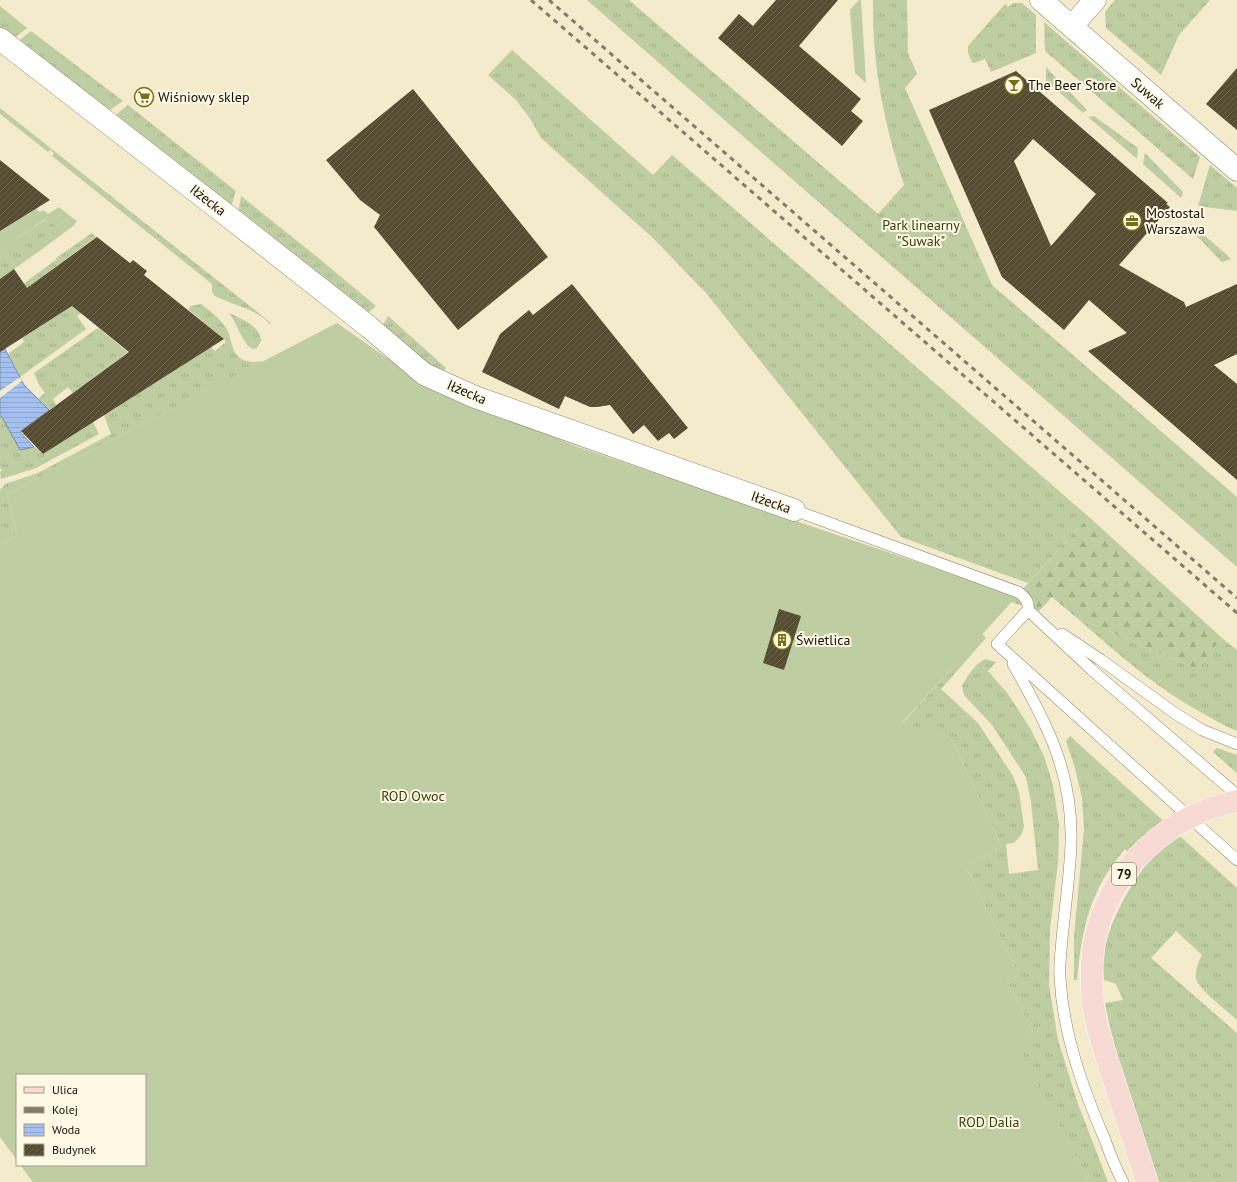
<svg xmlns="http://www.w3.org/2000/svg" width="1237" height="1182" font-family="'PT Sans',sans-serif">
<style>
.grass{fill:url(#grass-tufts)}
.forest{fill:url(#forest-firs)}
.garden{fill:#bfcda2}
.water{fill:url(#water-rules);stroke:#7a8ca9}
.pier{fill:#f4eacc}
.building{fill:url(#building-hatch);fill-rule:evenodd}
.lines{fill:none;stroke-linecap:round;stroke-linejoin:round}
.service-casing{stroke:#8f856a;stroke-width:12}
.minor-casing{stroke:#8f856a;stroke-width:23}
.primary-casing{stroke:#fff;stroke-width:23}
.service{stroke:#fff;stroke-width:11}
.minor{stroke:#fff;stroke-width:22}
.primary{stroke:#f7dad4;stroke-width:22}
.rail{stroke:#837c68;stroke-width:3;stroke-dasharray:5 5;stroke-linecap:butt}
.primary-bridge-casing{stroke:#fff;stroke-width:23;stroke-linecap:butt}
.primary-bridge{stroke:#f7dad4;stroke-width:22}
.labels{text-anchor:middle;stroke-width:4;stroke-linejoin:round;paint-order:stroke}
.shield{fill:#fef8e5;stroke:#5b564a;stroke-width:1}
.shield-label{font-size:13px;font-weight:bold;fill:#151107}
.poi-label{font-size:14px;fill:#151107;stroke:#fef8e5;text-anchor:start}
.street-label{font-size:14px;fill:#151107;stroke:#fef8e5}
.park-label{font-size:14px;fill:#313f03;stroke:#fef8e5}
</style>
<defs>
<pattern id="grass-tufts" width="24" height="20" patternUnits="userSpaceOnUse"><rect width="24" height="20" fill="#bfcda2"/><path d="M3 7l-1-3M5 7V3M7 7l1-3M15 17l-1-3M17 17v-4M19 17l1-3" fill="none" stroke="#a3af8a"/></pattern>
<pattern id="forest-firs" width="22" height="20" patternUnits="userSpaceOnUse"><rect width="22" height="20" fill="#bfcda2"/><path d="M5 1l3.5 6h-7zM16 11l3.5 6h-7z" fill="#a3af8a"/></pattern>
<pattern id="water-rules" width="6" height="5" patternUnits="userSpaceOnUse"><rect width="6" height="5" fill="#a5c1ef"/><path d="M0 2.5h6" fill="none" stroke="#8da5cb"/></pattern>
<pattern id="building-hatch" width="6" height="6" patternUnits="userSpaceOnUse"><rect width="6" height="6" fill="#554c32"/><path d="M-1 1l2-2M0 6l6-6M5 7l2-2" fill="none" stroke="#69624c"/></pattern>
</defs>
<rect width="100%" height="100%" fill="#f4eacc"/>
<!-- grass -->
<g class="grass">
<path d="M587,0H629L878,214L904,185C884,123 872,65 873,0H907L908,53L917,74L905,88L992,285L1237,497V567Z"/>
<path d="M1115,0H1210L1179,35L1161,75L1106,28L1105,12Z"/>
<path d="M1014,3H1022L1036,15V53L991,72L985,59L974,63L972,62L968,53V46L1005,4L1008,7Z"/>
<path d="M0,6L27,28L13,39L0,29Z"/>
<path d="M1044,22L1200,157L1193,179L1045,51Z"/>
<path d="M31,31L123,101L107,112L17,42Z"/>
<path d="M512,50L653,175L672,155L1089,517L1028,583L901,537L706,293L654,239L541,138L531,120L516,100L488,75Z"/>
<path d="M1046,67L1087,110L1083,113L1046,81Z"/>
<path d="M128,105L236,191L231,207L113,117Z"/>
<path d="M0,108L271,323L270,324C256,309 233,305 215,296L212,292V284L52,156L54,153L50,150L48,152L0,114Z"/>
<path d="M1094,116L1138,148L1137,159L1088,117Z"/>
<path d="M1145,153L1183,192L1181,198L1143,164Z"/>
<path d="M1210,165L1237,188V211L1198,206Z"/>
<path d="M241,196L316,256L376,306L368,313L238,214Z"/>
<path d="M70,216L77,221L73,226L45,247L0,279V254L16,243L14,240L47,219L57,227Z"/>
<path d="M1191,224L1226,254L1231,259L1222,262L1190,229Z"/>
<path d="M92,233L96,237L0,308V301L57,259L56,258Z"/>
<path d="M201,304C210,311 220,318 226,328C230,333 230,339 232,345C236,361 249,364 264,361L7,494L17,534L0,546V490L5,484L38,473L111,434L104,415L211,347L215,351L226,342L224,339L188,309L191,306Z"/>
<path d="M72,306L81,313L77,316L86,329L20,377L8,354L24,342L22,338Z"/>
<path d="M229,313C241,319 260,325 261,341L257,348L253,349C243,345 237,323 229,313Z"/>
<path d="M388,316L446,368L442,373L438,375L383,325Z"/>
<path d="M98,328L128,352L73,393L68,387L53,399L56,405L49,410L38,399L45,393L39,385L34,373Z"/>
<path d="M0,416L2,417L20,450L35,447L43,454L93,422L99,434L36,468L1,479L0,472L2,470L0,468Z"/>
<path d="M1076,617L1197,669L1222,638L1237,650V731C1226,727 1215,720 1204,714C1156,688 1117,653 1076,617Z"/>
<path d="M982,634L986,638L941,689L978,723L1013,776L1019,792L1024,827L1021,835L1014,843L1006,844L1009,874L1038,870L1031,802L1026,777L992,725L964,695L962,686C968,675 974,665 985,659L996,662L988,671L1008,694L1030,728L1044,756L1053,785L1059,824L1058,862L1050,929L1049,985L1058,1040L1078,1104L1108,1182H1089L1015,1042L1033,1033L1007,981L1019,975L966,867L970,863L1002,847L951,738L903,723Z"/>
<path d="M1070,736L1237,888V1020C1229,1012 1198,989 1196,979C1195,971 1198,962 1202,955L1176,931L1151,958L1237,1033V1182H1159C1139,1123 1116,1064 1105,1003L1123,1000L1116,984L1104,980C1103,969 1102,957 1105,946C1112,918 1126,894 1142,870L1125,849C1090,889 1082,928 1077,980H1074V936L1084,829L1082,798L1075,768L1066,741Z"/>
<path d="M1217,748L1237,755V773L1213,752Z"/>
</g>
<!-- forest -->
<path class="forest" d="M1089,517L1222,638L1197,669L1076,617L1052,597L1039,611L1011,602Z"/>
<!-- garden -->
<g class="garden">
<path d="M859,0H861L866,83L855,73L850,10Z"/>
<path d="M59,207L70,216L57,227L46,219L14,240L17,243L0,254V231L36,209L40,212L43,210L48,214Z"/>
<path d="M337,323L427,386L578,447L1017,596L903,722L951,738L1002,847L970,863L966,867L1019,975L1007,981L1033,1033L1016,1042L1089,1182H33L20,1165H145V1075H17V1160L0,1137V546L17,534L7,494Z"/>
</g>
<!-- water -->
<path class="water" d="M5,349L24,385L49,410L20,432L34,447L20,450L2,417L0,416V351Z"/>
<!-- pier -->
<path class="pier" d="M20,377L22,381L0,398V391Z"/>
<!-- building -->
<g class="building">
<path d="M776,0H838L799,46L861,99L851,111L863,121L842,146L718,38L739,14L753,26Z"/>
<path d="M1237,68V130L1206,104Z"/>
<path d="M1016,71L1168,203L1166,204L1170,207L1119,265L1184,302L1186,307L1237,284V354L1214,365L1237,384V480L1088,351L1127,333L1089,300L1064,330L1002,277L929,110ZM1033,139L1096,194L1051,246L1014,161Z"/>
<path d="M413,89L548,257L458,330L374,227L380,215L360,200L326,160Z"/>
<path d="M0,160L50,200L0,231Z"/>
<path d="M97,237L130,263L133,260L147,271L144,275L224,339L43,454L21,431L129,352L72,306L0,352V279L14,269L27,288Z"/>
<path d="M572,284L688,428L674,439L669,433L658,441L644,425L633,434L610,405L597,407H590L565,396L559,409L482,372L500,334L529,310L533,315Z"/>
<path d="M779,609L801,616L784,670L763,663Z"/>
</g>
<g class="lines">
<defs>
<g id="service">
<path d="M792,514L794,510L1018,592C1025,597 1029,601 1028,610L997,644L1237,860"/>
<path d="M1028,610L1092,670L1237,795"/>
<path d="M1062,634L1101,660L1176,714L1202,730L1237,744"/>
<path d="M1013,664C1047,723 1073,773 1071,843C1070,875 1065,907 1062,939C1061,952 1059,965 1060,978C1063,1034 1083,1089 1105,1140C1110,1154 1116,1169 1123,1182"/>
</g>
<g id="minor">
<path d="M1041,0L1237,170"/>
<path d="M1072,26L1095,0"/>
<path d="M0,39L233,220L369,327L424,374L475,397L794,510"/>
</g>
<path id="primary" d="M1093,1005L1098,1029L1104,1050L1147,1182"/>
</defs>
<!-- service casing -->
<use href="#service" class="service-casing"/>
<!-- minor casing -->
<use href="#minor" class="minor-casing"/>
<!-- primary casing -->
<use href="#primary" class="primary-casing"/>
<!-- service -->
<use href="#service" class="service"/>
<!-- minor -->
<use href="#minor" class="minor"/>
<!-- primary -->
<use href="#primary" class="primary"/>
<!-- rail -->
<g class="rail">
<path d="M531,0L1237,613"/>
<path d="M549,0L1237,598"/>
</g>
<defs>
<path id="primary-bridge" d="M1093,1005C1092,991 1091,977 1092,963C1096,883 1160,816 1237,801"/>
</defs>
<!-- primary-bridge casing -->
<use href="#primary-bridge" class="primary-bridge-casing"/>
<!-- primary-bridge -->
<use href="#primary-bridge" class="primary-bridge"/>
</g>
<!-- icons -->
<defs>
<symbol id="bar-ring" viewBox="-11 -11 22 22"><circle r="9.5" fill="#fef8e5" stroke="#757011" stroke-width="1.5"/><path d="M-6-5H6L.8 .8V4.5H3.5V6h-7V4.5H-.8V.8Z" fill="#757011"/></symbol>
<symbol id="supermarket-ring" viewBox="-11 -11 22 22"><circle r="9.5" fill="#fef8e5" stroke="#757011" stroke-width="1.5"/><path d="M-6-5.5h2.5l.6 2H6L4.5 2H-2.5L-4.4-4H-6ZM-1.5 3.2a1.3 1.3 0 1 0 .1 0ZM3 3.2a1.3 1.3 0 1 0 .1 0Z" fill="#757011"/></symbol>
<symbol id="office-ring" viewBox="-11 -11 22 22"><circle r="9.5" fill="#fef8e5" stroke="#757011" stroke-width="1.5"/><path d="M-6-3h4V-5.5h4V-3h4V5H-6ZM-1-4.5V-3h2v-1.5ZM-6 0V1H6V0Z" fill="#757011"/></symbol>
<symbol id="building-ring" viewBox="-11 -11 22 22"><circle r="9.5" fill="#fef8e5" stroke="#757011" stroke-width="1.5"/><path d="M-4-6H4V6H1V3H-1V6H-4ZM-2.5-4.3h1.7v1.8h-1.7ZM.8-4.3h1.7v1.8H.8ZM-2.5-1h1.7V.8h-1.7ZM.8-1h1.7V.8H.8Z" fill="#757011"/></symbol>
</defs>
<g fill-rule="evenodd">
<use href="#bar-ring" x="1003" y="74" width="22" height="22"/>
<use href="#supermarket-ring" x="133" y="86" width="22" height="22"/>
<use href="#office-ring" x="1121" y="210" width="22" height="22"/>
<use href="#building-ring" x="771" y="629" width="22" height="22"/>
</g>
<g class="labels">
<!-- shield labels -->
<rect class="shield" x="1112" y="863" width="24" height="22" rx="3"/>
<g class="shield-label">
<text x="1124" y="879">79</text>
</g>
<!-- poi labels -->
<g class="poi-label">
<text x="1028" y="90">The Beer Store</text>
<text x="158" y="102">Wiśniowy sklep</text>
<text x="1146" y="218">Mostostal<tspan x="1146" dy="16">Warszawa</tspan></text>
<text x="796" y="645">Świetlica</text>
</g>
<!-- street labels -->
<g class="street-label">
<text transform="translate(1148 93) rotate(41)" y="5">Suwak</text>
<text transform="translate(208 200) rotate(38)" y="5">Iłżecka</text>
<text transform="translate(467 392) rotate(23)" y="5">Iłżecka</text>
<text transform="translate(771 502) rotate(19)" y="5">Iłżecka</text>
</g>
<!-- park labels -->
<g class="park-label">
<text x="921" y="230">Park linearny<tspan x="921" dy="16">"Suwak"</tspan></text>
<text x="413" y="801">ROD Owoc</text>
<text x="989" y="1127">ROD Dalia</text>
</g>
</g>
<!-- legend -->
<rect x="16" y="1074" width="130" height="92" fill="#fef8e5" stroke="#a19c8c"/>
<rect x="24" y="1087" width="20" height="6" fill="#f7dad4" stroke="#a19c8c"/>
<text x="52" y="1094" font-size="12" fill="#151107">Ulica</text>
<rect x="24" y="1107" width="20" height="6" fill="#837c68" stroke="#a19c8c"/>
<text x="52" y="1114" font-size="12" fill="#151107">Kolej</text>
<rect x="24" y="1124" width="20" height="12" fill="url(#water-rules)" stroke="#a19c8c"/>
<text x="52" y="1134" font-size="12" fill="#151107">Woda</text>
<rect x="24" y="1144" width="20" height="12" fill="url(#building-hatch)" stroke="#a19c8c"/>
<text x="52" y="1154" font-size="12" fill="#151107">Budynek</text>
</svg>
